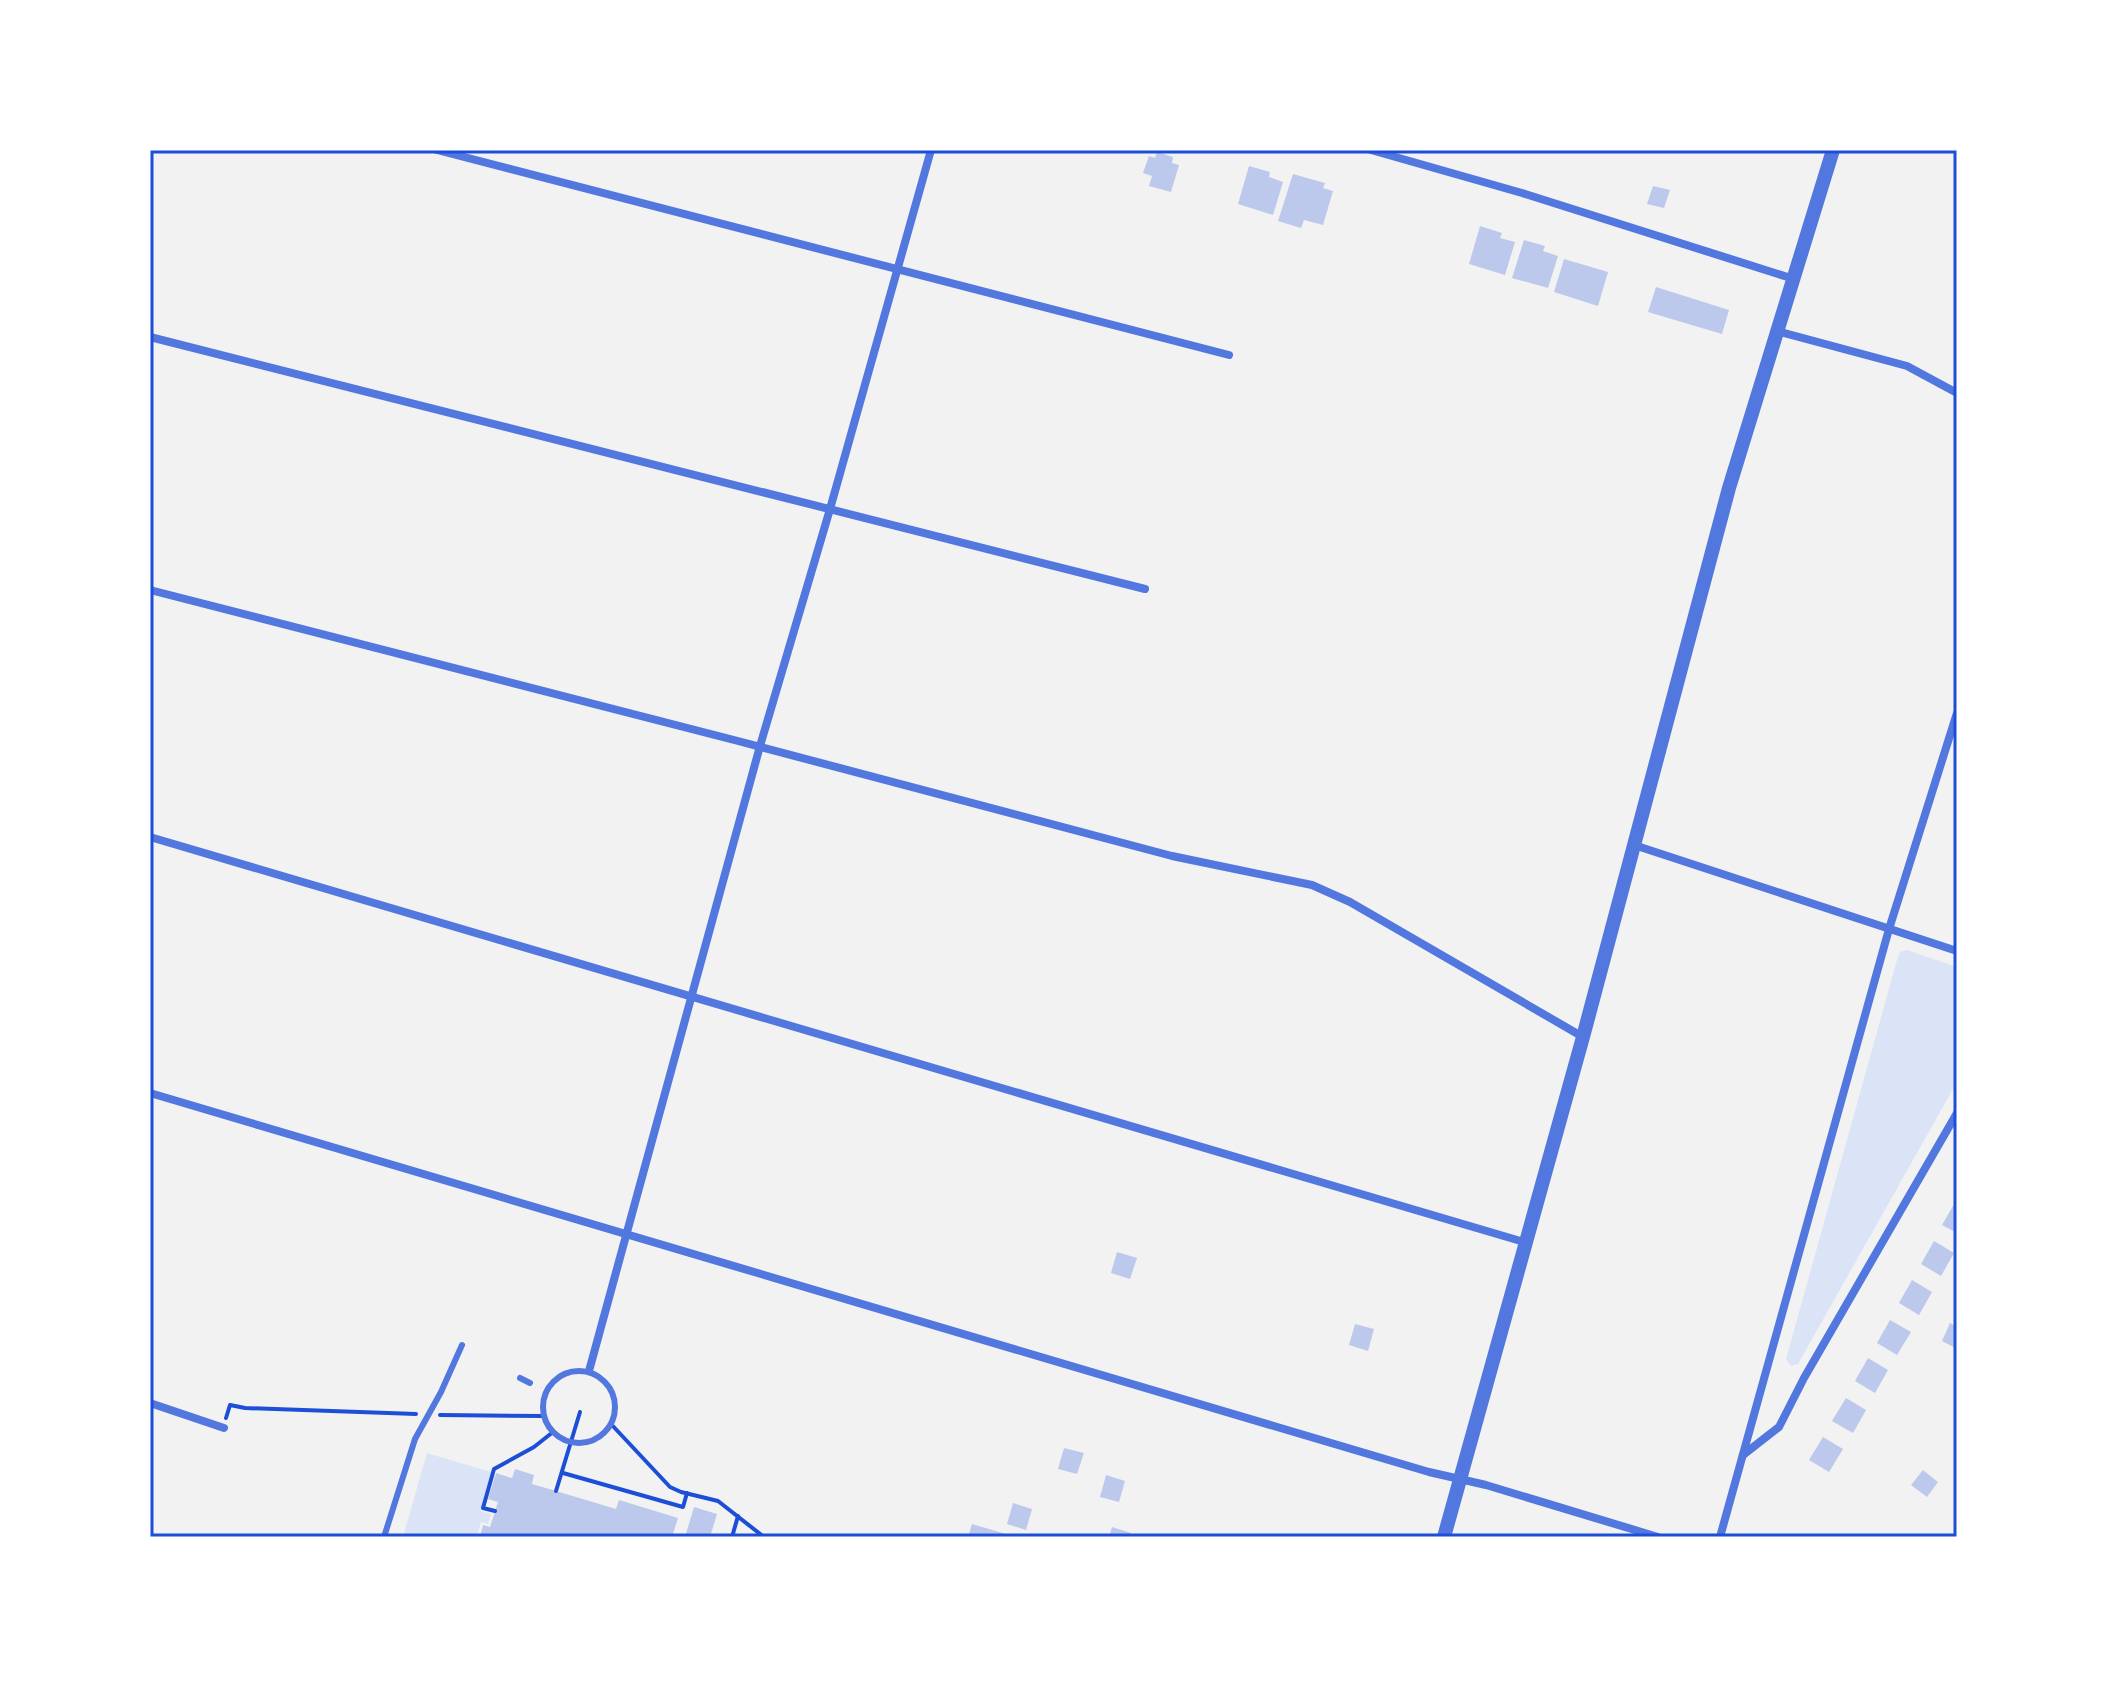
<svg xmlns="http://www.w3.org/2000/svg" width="2107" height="1687" font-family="Helvetica,sans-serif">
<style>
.green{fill:#dbe4f7}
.building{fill:#bdc9ec}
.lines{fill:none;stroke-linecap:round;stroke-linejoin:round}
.path{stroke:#1d4ed8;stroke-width:4}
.service{stroke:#5277de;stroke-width:6}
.minor{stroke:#5277de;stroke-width:8}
.tertiary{stroke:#5277de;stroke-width:14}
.neatline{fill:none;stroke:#1d4ed8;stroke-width:3}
</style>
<rect width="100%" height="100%" fill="#f2f2f2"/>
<!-- green -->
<g class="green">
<path d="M1907,950L1957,967V1082L1798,1364L1791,1366L1786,1359L1897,960L1900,952Z"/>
<path d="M427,1453L491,1472L481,1511L491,1514L488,1524L481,1522L477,1537H403Z"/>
</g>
<!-- building -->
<g class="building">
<path d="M1157,152L1173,157L1172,163L1179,165L1171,192L1149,186L1152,176L1143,173L1149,156L1155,158Z"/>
<path d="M1249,166L1270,172L1269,177L1283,182L1273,215L1238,204Z"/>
<path d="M1293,174L1325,183L1323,188L1333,191L1323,225L1304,220L1301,228L1278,221Z"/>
<path d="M1653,186L1670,190L1664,208L1647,204Z"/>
<path d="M1480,226L1502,233L1500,238L1515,242L1505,275L1469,264Z"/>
<path d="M1524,240L1545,246L1543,251L1558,256L1548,288L1512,278Z"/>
<path d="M1564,259L1608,272L1598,306L1554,292Z"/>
<path d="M1656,287L1729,310L1722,334L1648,312Z"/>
<path d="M1957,1199V1233L1942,1225Z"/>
<path d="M1934,1241L1954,1253L1941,1276L1921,1264Z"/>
<path d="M1117,1252L1137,1258L1130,1279L1111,1273Z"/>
<path d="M1912,1280L1932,1292L1919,1315L1899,1303Z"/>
<path d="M1890,1320L1911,1332L1897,1355L1877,1343Z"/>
<path d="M1950,1323L1957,1327V1349L1942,1341Z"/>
<path d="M1355,1324L1374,1329L1368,1351L1349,1345Z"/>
<path d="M1868,1358L1888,1370L1875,1393L1855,1381Z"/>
<path d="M1846,1398L1866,1410L1853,1433L1832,1421Z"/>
<path d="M1823,1437L1843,1449L1829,1472L1809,1460Z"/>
<path d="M1064,1448L1084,1453L1077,1474L1058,1469Z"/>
<path d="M515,1469L534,1475L532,1484L556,1491L616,1509L619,1500L678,1518L672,1537H480L483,1525L490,1527L498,1502L488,1499L496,1473L512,1478Z"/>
<path d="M1923,1470L1938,1482L1927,1497L1911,1485Z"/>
<path d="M1106,1475L1125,1481L1119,1502L1100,1497Z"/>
<path d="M1013,1503L1032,1509L1026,1530L1007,1524Z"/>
<path d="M694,1507L717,1514L710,1537H685Z"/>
<path d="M972,1524L1006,1534L1005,1537H968Z"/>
<path d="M1112,1527L1131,1533L1130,1537H1109Z"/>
</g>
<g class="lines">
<!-- path -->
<g class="path">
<path d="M440,1415L545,1416"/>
<path d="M226,1418L230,1405L245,1408L416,1414"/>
<path d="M611,1424L670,1487L681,1492L718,1501L764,1537"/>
<path d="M563,1473L683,1507L687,1493"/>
<path d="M556,1491L580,1412"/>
<path d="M495,1511L483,1508L494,1469L534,1447L553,1432"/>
<path d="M732,1537L738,1516"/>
</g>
<!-- service -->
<g class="service">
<circle cx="579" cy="1407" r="36"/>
<path d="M520,1378L530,1383"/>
<path d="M384,1537L415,1439L441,1392L462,1345"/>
</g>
<!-- minor -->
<g class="minor">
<path d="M437,150L1229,355"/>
<path d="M1371,150L1522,193L1794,279"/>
<path d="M1777,331L1907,366L1957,393"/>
<path d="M150,337L1145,589"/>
<path d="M150,590L738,741L1172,856L1312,885L1350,902L1583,1037"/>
<path d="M150,837L1524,1242"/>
<path d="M1634,845L1957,951"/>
<path d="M150,1093L1429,1472L1486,1485L1658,1537"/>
<path d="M589,1371L760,746L830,509L931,150"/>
<path d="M150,1403L224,1428"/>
<path d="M1743,1455L1779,1427L1804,1378L1957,1113"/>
<path d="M1720,1537L1889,929L1957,713"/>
</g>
<!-- tertiary -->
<path class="tertiary" d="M1444,1537L1583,1037L1729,488L1833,150"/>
</g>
<!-- border -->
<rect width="2107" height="1687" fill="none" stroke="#ffffff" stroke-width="304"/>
<rect x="152" y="152" width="1803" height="1383" class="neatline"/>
</svg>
